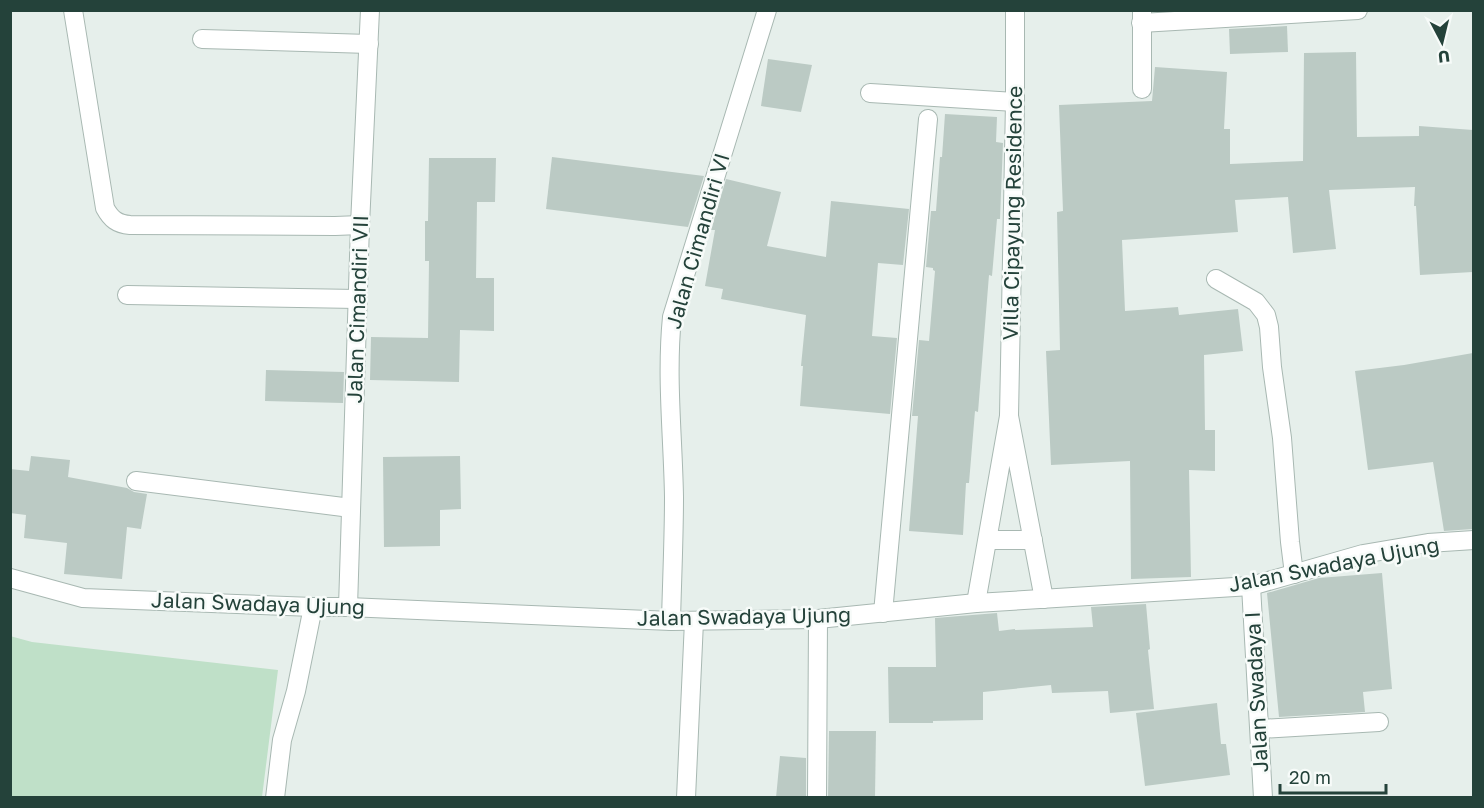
<svg xmlns="http://www.w3.org/2000/svg" width="1484" height="808" font-family="'Golos Text',sans-serif">
<style>
.green{fill:#bfe0c8}
.building{fill:#bbcac4}
.lines{fill:none;stroke-linecap:round;stroke-linejoin:round}
.street-casing{stroke:#a8b8b2;stroke-width:20}
.street{stroke:#fff;stroke-width:18}
.labels{text-anchor:middle;stroke-width:5;stroke-linejoin:round;paint-order:stroke}
.street-label{font-size:21px;fill:#24423a;stroke:#f7fbf9}
</style>
<rect width="100%" height="100%" fill="#e6efeb"/>
<!-- green -->
<path class="green" d="M10,636L32,642L278,670L262,797H11Z"/>
<!-- building -->
<g class="building">
<path d="M1287,26L1288,52L1230,54L1229,29Z"/>
<path d="M1356,52L1357,137L1419,136V126L1473,130V272L1420,275L1416,206H1414L1415,187L1329,190L1336,249L1293,253L1288,197L1235,200L1238,232L1122,240L1125,311L1178,307L1179,315L1238,309L1243,351L1204,355L1205,430H1215V471L1189,470L1191,577L1131,579L1130,461L1051,465L1046,351L1060,350L1057,212L1063,211L1059,105L1152,101L1155,67L1227,72L1224,129H1230V164L1303,161L1304,53Z"/>
<path d="M768,59L812,65L801,112L761,106Z"/>
<path d="M945,114L997,117L996,142L1003,143L1000,219H997L992,276L989,275L978,412L975,411L969,483H966L963,535L909,531L918,416H912L919,340L929,341L935,271L933,270V268L926,267L931,211H936L940,157H942Z"/>
<path d="M552,157L704,176L688,227L546,209Z"/>
<path d="M429,158H496L495,202H477L476,278H494V331L460,330L459,382L370,380L371,337L428,338L429,261H425V221H428Z"/>
<path d="M726,179L781,192L767,246L826,257L831,201L909,209L903,265L878,263L872,336L897,338L890,414L800,406L803,366H801L806,315L721,299L723,289L705,286L715,230H711Z"/>
<path d="M1473,353V529L1444,531L1433,462L1368,470L1355,371L1404,365Z"/>
<path d="M266,370L344,372L343,403L265,401Z"/>
<path d="M31,456L70,460L68,477L127,488L134,492L147,494L141,529L127,527L122,579L64,574L67,543L24,538L26,515L10,513V469L29,471Z"/>
<path d="M460,456L461,509L440,510V546L384,547L383,457Z"/>
<path d="M1382,573L1392,689L1363,692L1365,712L1279,717L1267,593L1319,578Z"/>
<path d="M1146,604L1150,649L1148,650L1154,709L1110,713L1108,691L1052,693L1051,685L983,692V720L933,721V723H889L888,667H936L935,618L997,613L999,631L1015,629V630L1093,627L1091,607Z"/>
<path d="M1217,703L1221,744H1226L1230,775L1145,786L1136,713Z"/>
<path d="M829,731H876L875,798H828Z"/>
<path d="M780,756L806,758V798H776Z"/>
</g>
<g class="lines">
<defs>
<g id="street">
<path d="M73,10L105,208C111,219 117,224 130,225L335,226L360,225"/>
<path d="M1142,12V89"/>
<path d="M1141,23L1358,10"/>
<path d="M202,39L369,44"/>
<path d="M870,93L1015,102"/>
<path d="M1216,279L1256,302L1266,315L1269,327L1272,367L1282,438L1290,542L1294,574"/>
<path d="M127,295L357,299"/>
<path d="M1009,416L1015,102V10"/>
<path d="M136,481L351,508"/>
<path d="M988,540H1033"/>
<path d="M10,578L83,598L313,607H348L671,621L818,619L976,603L1251,586L1363,554L1428,543L1474,540"/>
<path d="M1251,586L1263,798"/>
<path d="M976,603L1009,416L1044,599"/>
<path d="M348,607L360,225L370,10"/>
<path d="M883,613L928,119"/>
<path d="M671,621C672,579 674,538 674,497C673,437 666,377 672,317L767,10"/>
<path d="M1260,729L1379,722"/>
<path d="M275,798L282,740L296,691L313,607"/>
<path d="M686,798L694,621"/>
<path d="M817,798L818,619"/>
</g>
</defs>
<!-- street casing -->
<use href="#street" class="street-casing"/>
<!-- street -->
<use href="#street" class="street"/>
</g>
<g class="labels">
<!-- street labels -->
<g class="street-label">
<text transform="translate(1013 213) rotate(-89)" y="7">Villa Cipayung Residence</text>
<text transform="translate(698 241) rotate(-74)" y="7">Jalan Cimandiri VI</text>
<text transform="translate(358 309) rotate(-88)" y="7">Jalan Cimandiri VII</text>
<text transform="translate(1334 565) rotate(-11)" y="7">Jalan Swadaya Ujung</text>
<text transform="translate(258 604) rotate(2)" y="7">Jalan Swadaya Ujung</text>
<text transform="translate(744 617) rotate(-1)" y="7">Jalan Swadaya Ujung</text>
<text transform="translate(1257 692) rotate(-93)" y="7">Jalan Swadaya I</text>
</g>
</g>
<!-- border -->
<rect width="1484" height="808" fill="none" stroke="#24423a" stroke-width="24"/>
<!-- north arrow -->
<g transform="translate(1442 42) rotate(173)" stroke="#f7fbf9" stroke-width="4.5" paint-order="stroke">
<path d="M0-4.5L10 22L0 15L-10 22Z" fill="#24423a"/>
<text y="-9" font-size="16" font-weight="bold" text-anchor="middle" fill="#24423a">U</text>
</g>
<!-- scale -->
<path d="M1280 784v9h106v-9" fill="none" stroke="#24423a" stroke-width="3"/>
<text x="1289" y="784" font-size="18" fill="#24423a" stroke="#f7fbf9" stroke-width="4.5" paint-order="stroke">20 m</text>
</svg>
